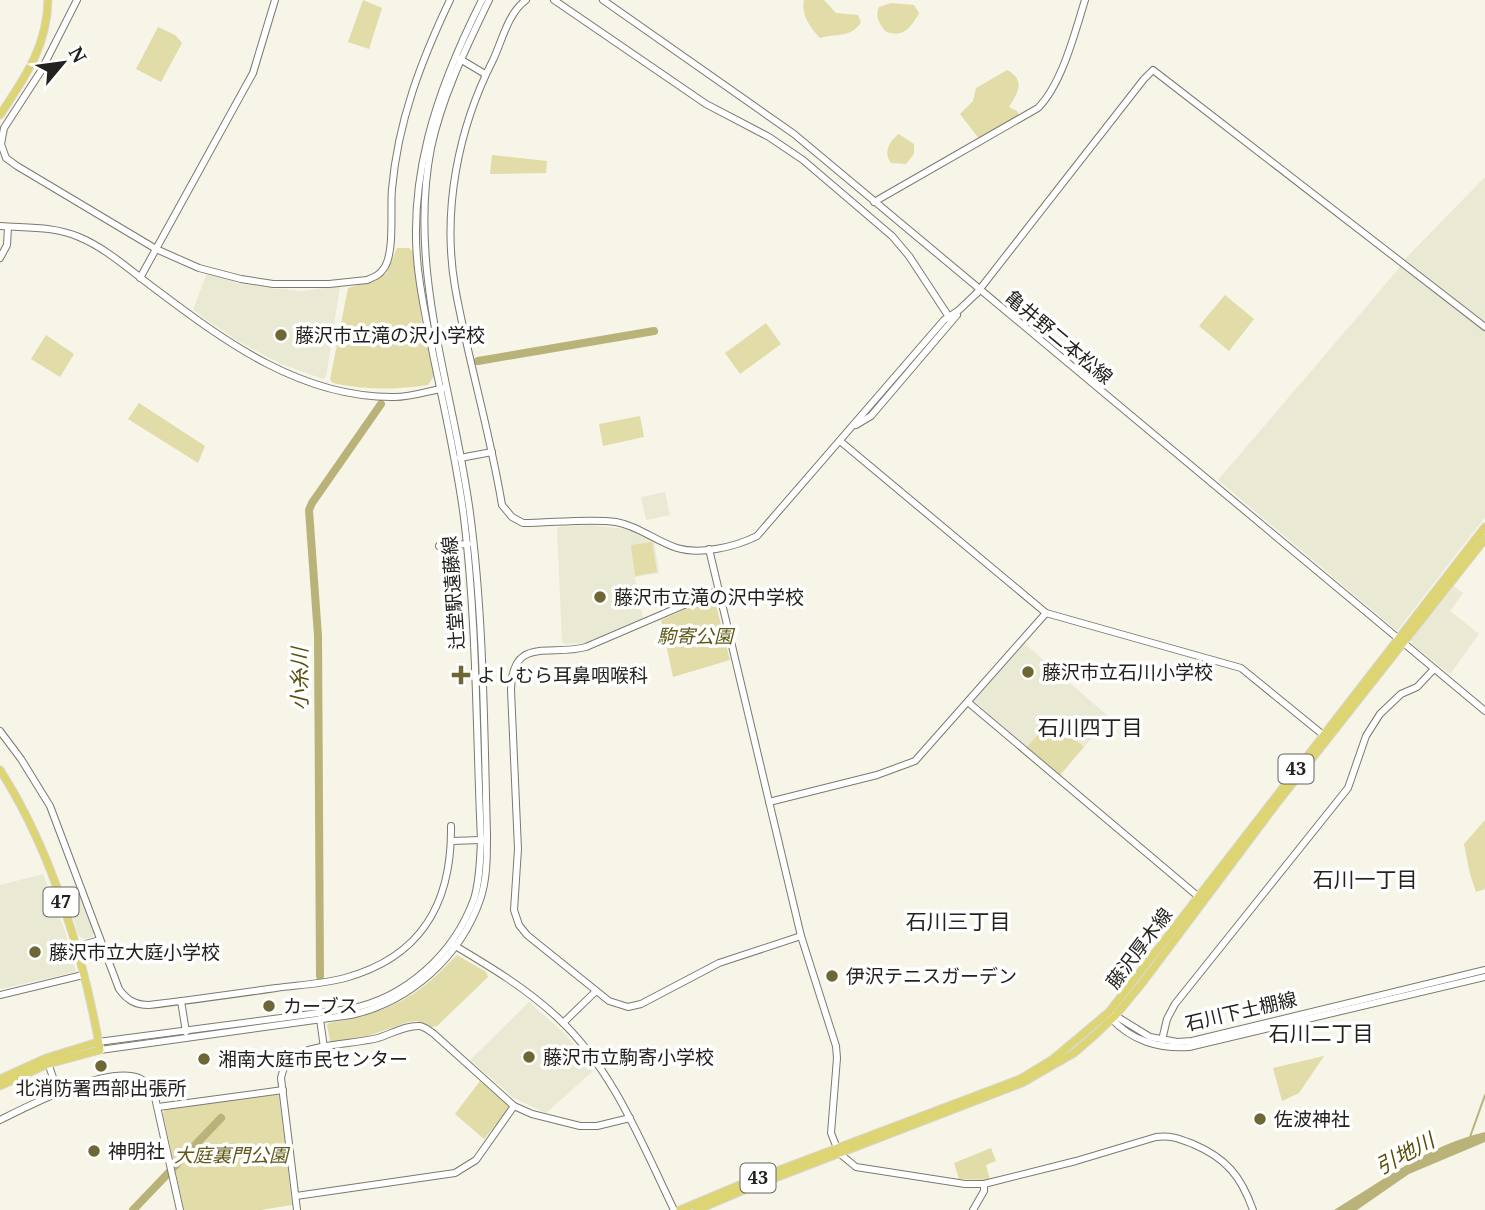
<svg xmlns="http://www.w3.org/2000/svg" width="1485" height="1210" font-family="'Noto Serif','Noto Sans JP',serif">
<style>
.built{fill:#eae9d4}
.green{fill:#e1dca8}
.water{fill:#b9b37a}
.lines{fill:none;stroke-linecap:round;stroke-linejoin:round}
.stream{stroke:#b9b37a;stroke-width:2}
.river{stroke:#b9b37a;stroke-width:8}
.tertiary-casing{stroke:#7b7a6f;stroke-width:8}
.primary-casing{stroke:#d7d7d6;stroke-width:9}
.tertiary{stroke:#fff;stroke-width:6}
.primary{stroke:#ddd474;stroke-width:7}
.poi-dot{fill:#6c6734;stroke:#fff;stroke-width:2.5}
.labels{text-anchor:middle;stroke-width:7;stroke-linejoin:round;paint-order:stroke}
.shield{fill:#fff;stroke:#656462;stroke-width:2}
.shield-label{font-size:18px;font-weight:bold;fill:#23221e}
.poi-label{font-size:19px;fill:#23221e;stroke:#fff;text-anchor:start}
.street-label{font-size:19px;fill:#23221e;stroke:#fff}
.park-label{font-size:19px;font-style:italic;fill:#605917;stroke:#fff}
.water-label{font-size:21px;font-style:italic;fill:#58510b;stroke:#fff}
.neighbourhood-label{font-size:21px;fill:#23221e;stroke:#fff}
</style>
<rect width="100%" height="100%" fill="#f6f5e8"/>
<!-- built -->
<g class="built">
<path d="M1485,177V322L1404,260Z"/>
<path d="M1401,266L1485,330V517L1397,631L1218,480Z"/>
<path d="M208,270L236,283L268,288L303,291L340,286L326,377L323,379L281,364L236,340L193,310Z"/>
<path d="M665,492L670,515L646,520L641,497Z"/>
<path d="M588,525L626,529L654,541L659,573L635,577L643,618L585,643L565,644L562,642L557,530L559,527Z"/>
<path d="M1454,586L1463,593L1450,611L1479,634L1451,673H1448L1412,644L1411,640Z"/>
<path d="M1024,643L1109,717L1084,747L1051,719L1027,747L974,701Z"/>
<path d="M43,874L65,931L76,972L0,989V885Z"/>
<path d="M79,892L94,933L92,937L84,939L79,936L66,897Z"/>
<path d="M529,1002L566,1035L593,1071L546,1113L514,1098L470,1060Z"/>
</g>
<!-- green -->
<g class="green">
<path d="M363,0L382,8L369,49L348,42Z"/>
<path d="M804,0H824L836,13L858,15L861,22C852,38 837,33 820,38C810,27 801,15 804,0Z"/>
<path d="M891,3L914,5L919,13C911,28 902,39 885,31C879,23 875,17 879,7Z"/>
<path d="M158,27L175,35L182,43L161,82L136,69Z"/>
<path d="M1007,70C1026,80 1018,93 1009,107L1017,111L1020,116L980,140L960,114L973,101L976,88Z"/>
<path d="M899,134L914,144V154L906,164L891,163C883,153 889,141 899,134Z"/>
<path d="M492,155L547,161L546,173L490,174Z"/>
<path d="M397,248H409L413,252L422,323L434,376L428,385C395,390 366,390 333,383L330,380L348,288L376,280L386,274Z"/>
<path d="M1225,295L1254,319L1229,351L1199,326Z"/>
<path d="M766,323L781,344L740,374L725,353Z"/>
<path d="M46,335L74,354L60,377L31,359Z"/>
<path d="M139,403L205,446L198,463L128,419Z"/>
<path d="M640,416L644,437L603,446L599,424Z"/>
<path d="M652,542L657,572L635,576L631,545Z"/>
<path d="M712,598L715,601L730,660L673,677L661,620Z"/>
<path d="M1051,719L1084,747L1060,775L1027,747Z"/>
<path d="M1485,820V889L1476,892L1470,874L1464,844Z"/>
<path d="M457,955L486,972L488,977L437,1026L432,1027L417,1021L408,1022L362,1038L333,1043L330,1041L327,1025L329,1023C366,1017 400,1007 429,982C439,974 447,964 457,955Z"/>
<path d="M1324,1056L1299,1093L1282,1101L1273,1068Z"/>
<path d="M480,1081L508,1105L509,1109L484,1139L455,1114Z"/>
<path d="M276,1094L279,1096L292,1205L260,1210H184L163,1113L166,1109Z"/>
<path d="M991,1148L996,1161L986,1165L990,1180L959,1179L954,1163Z"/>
</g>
<!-- water -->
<path class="water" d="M1485,1132V1142L1409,1174L1357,1210H1334C1382,1181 1429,1145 1485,1132Z"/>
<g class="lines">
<!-- stream -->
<path class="stream" d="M1470,1137L1485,1095"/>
<!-- river -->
<g class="river">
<path d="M478,361L654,331"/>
<path d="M320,976L318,636L309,510L312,503L381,404"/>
<path d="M133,1210L221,1118"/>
</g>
<defs>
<g id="tertiary">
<path d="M77,0L41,71L4,128L1,144L6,158L17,166L156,249L199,268L241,279L273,284H329L367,280C374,277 380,275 384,268C395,253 390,208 392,189C398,121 421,61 450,0"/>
<path d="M526,0C508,13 502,41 493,60C458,129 442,210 455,287C468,360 490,432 502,505L512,517L523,523C551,523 591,518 616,522C639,526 655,541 677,548C700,555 735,547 757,536L944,320L959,310L979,291"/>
<path d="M554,0L706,104L769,137L803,160L892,236L909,256L951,320"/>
<path d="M603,0L794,134L1485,711"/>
<path d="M460,59L485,74"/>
<path d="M874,202L1038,108C1062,84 1075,32 1085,0"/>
<path d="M0,226C27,228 53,226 79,237C108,249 133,273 158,291C227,343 301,397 392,397C409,398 428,391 445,388"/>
<path d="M0,258L7,245L8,227"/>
<path d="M140,278L253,73L275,0"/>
<path d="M976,294L1144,79L1153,70L1485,327"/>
<path d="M856,425L871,416L957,315"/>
<path d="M840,441L1046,613L1241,668L1327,738"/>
<path d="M460,458L492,452"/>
<path d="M439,546L468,544"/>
<path d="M709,549L801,936L836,1046L837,1058L831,1133L839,1153L856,1167L965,1184H984L1076,1161L1156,1137C1171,1135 1180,1139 1193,1144C1226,1158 1241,1176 1253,1210"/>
<path d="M719,590L586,647C550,657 512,635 511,690L518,849L514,910L519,925L527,935L609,1001L628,1007L641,1004L719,963L801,936"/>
<path d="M969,703L1200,898"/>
<path d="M0,731L21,759L50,806L119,989C127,1000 135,1005 149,1005C192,1000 234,994 276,988C298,985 323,984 345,978C422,957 452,903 451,826"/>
<path d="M769,802L877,775L915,761L1046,613"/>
<path d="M451,841L481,840"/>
<path d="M452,944C489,966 526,988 558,1018C613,1069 642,1144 674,1210"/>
<path d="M75,947L100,940"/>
<path d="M0,995L83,975"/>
<path d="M181,1001L186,1032"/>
<path d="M1111,1013L1150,1037L1177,1042L1192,1041L1485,970"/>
<path d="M1111,1018C1131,1041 1160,1049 1189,1047L1485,977"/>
<path d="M320,1019L324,1048"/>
<path d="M563,1023L596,991"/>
<path d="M1162,1040L1167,1019L1175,1004L1348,788L1366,736L1380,714L1401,694L1417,687L1434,669"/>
<path d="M98,1042L349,1009C406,998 454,954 474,899C480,880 480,859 481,840C476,733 477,624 464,518C454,439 432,362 420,284C404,183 437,89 482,0"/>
<path d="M100,1050L351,1015C410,1002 460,957 480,900C487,880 487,857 487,835C484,728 484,619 470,513C454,391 407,271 431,148C442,96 466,48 489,0"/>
<path d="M47,1060L58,1092"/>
<path d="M158,1107L283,1090"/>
<path d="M0,1120C30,1105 107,1065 139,1078C146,1081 150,1087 154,1093L180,1210"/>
<path d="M296,1196L455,1173L476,1160L514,1106"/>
<path d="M297,1210L281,1078C283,1070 285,1061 294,1056C313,1044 355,1044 378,1038C391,1034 406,1025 420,1026C425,1027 430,1031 434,1034L514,1106L532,1114L580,1126H597L630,1118"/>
<path d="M973,1210L984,1191V1184"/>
</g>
<g id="primary">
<path d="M0,115C25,77 47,47 48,0"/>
<path d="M0,770C51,849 84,957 100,1050L48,1064L0,1086"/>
<path d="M0,1079L46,1058L98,1042"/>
<path d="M680,1210L742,1184L1020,1079L1053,1059L1109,1012L1485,527"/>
<path d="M697,1210L744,1190L1022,1083L1074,1053L1096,1034L1116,1015L1143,982L1277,803L1485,539"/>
</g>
</defs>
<!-- tertiary casing -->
<use href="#tertiary" class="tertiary-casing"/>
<!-- primary casing -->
<use href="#primary" class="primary-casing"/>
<!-- tertiary -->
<use href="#tertiary" class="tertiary"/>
<!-- primary -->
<use href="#primary" class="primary"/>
</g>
<!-- markers -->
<g class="poi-dot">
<circle cx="281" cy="335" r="7"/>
<circle cx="600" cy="597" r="7"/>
<circle cx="1028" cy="672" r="7"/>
<path d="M457.5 664.5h7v7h7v7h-7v7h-7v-7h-7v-7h7z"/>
<circle cx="35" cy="952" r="7"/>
<circle cx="832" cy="976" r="7"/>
<circle cx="269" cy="1006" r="7"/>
<circle cx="529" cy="1057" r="7"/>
<circle cx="204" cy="1059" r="7"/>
<circle cx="101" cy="1066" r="7"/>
<circle cx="1260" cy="1119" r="7"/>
<circle cx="94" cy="1151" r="7"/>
</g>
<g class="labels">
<!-- shield labels -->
<g class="shield">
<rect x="1278.5" y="754.5" width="35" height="29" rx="5"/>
<rect x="43.5" y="887.5" width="35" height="29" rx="5"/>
<rect x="740.5" y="1163.5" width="35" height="29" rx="5"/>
</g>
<g class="shield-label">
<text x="1296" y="775">43</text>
<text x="61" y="908">47</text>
<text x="758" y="1184">43</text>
</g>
<!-- poi labels -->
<g class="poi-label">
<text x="295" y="342">藤沢市立滝の沢小学校</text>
<text x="614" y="604">藤沢市立滝の沢中学校</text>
<text x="1042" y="679">藤沢市立石川小学校</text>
<text x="477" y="682">よしむら耳鼻咽喉科</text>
<text x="49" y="959">藤沢市立大庭小学校</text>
<text x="846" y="983">伊沢テニスガーデン</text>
<text x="283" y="1013">カーブス</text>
<text x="543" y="1064">藤沢市立駒寄小学校</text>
<text x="218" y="1066">湘南大庭市民センター</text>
<text x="101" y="1095" text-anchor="middle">北消防署西部出張所</text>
<text x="1274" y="1126">佐波神社</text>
<text x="108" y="1158">神明社</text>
</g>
<!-- street labels -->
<g class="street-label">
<text transform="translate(1059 337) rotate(40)" y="7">亀井野二本松線</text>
<text transform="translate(453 593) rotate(-94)" y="7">辻堂駅遠藤線</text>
<text transform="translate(1139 948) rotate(-53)" y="7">藤沢厚木線</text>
<text transform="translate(1241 1011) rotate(-13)" y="7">石川下土棚線</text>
</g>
<!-- park labels -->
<g class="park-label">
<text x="695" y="643">駒寄公園</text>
<text x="231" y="1162">大庭裏門公園</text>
</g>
<!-- water labels -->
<g class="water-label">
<text transform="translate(300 679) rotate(-90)" y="7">小糸川</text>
<text transform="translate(1405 1154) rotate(-28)" y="7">引地川</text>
</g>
<!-- neighbourhood labels -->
<g class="neighbourhood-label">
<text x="1090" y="735">石川四丁目</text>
<text x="1365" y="887">石川一丁目</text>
<text x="958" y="929">石川三丁目</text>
<text x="1321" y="1041">石川二丁目</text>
</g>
</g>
<!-- north arrow -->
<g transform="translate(63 63) rotate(61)" stroke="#ffffff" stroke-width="5" paint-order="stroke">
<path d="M0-5L12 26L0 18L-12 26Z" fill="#23221e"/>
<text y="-10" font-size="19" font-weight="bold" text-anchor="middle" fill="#23221e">N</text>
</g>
</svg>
